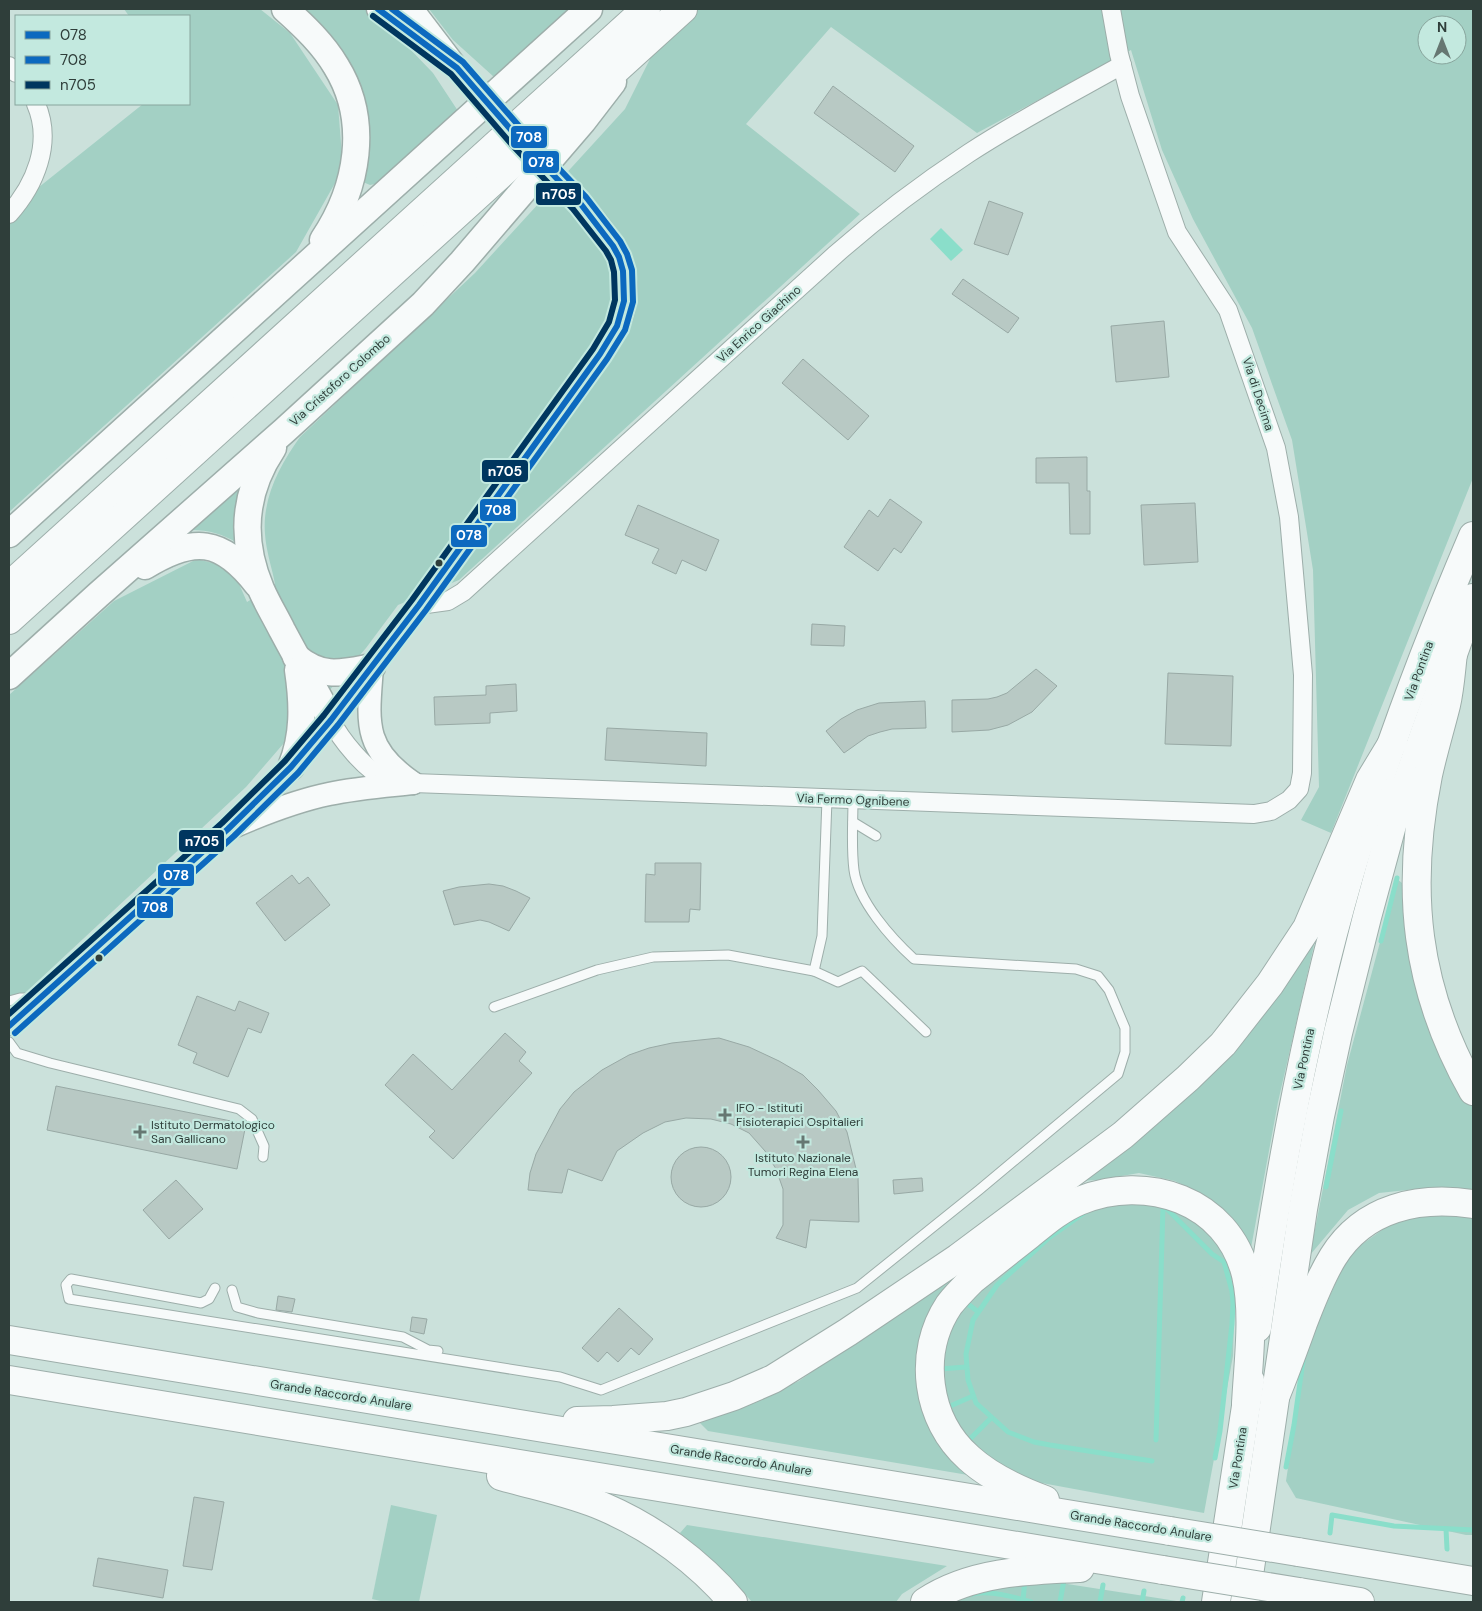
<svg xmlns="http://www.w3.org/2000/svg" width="1482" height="1611" font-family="'DM Sans',sans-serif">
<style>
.green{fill:#a3d0c4;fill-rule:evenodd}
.water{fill:#8adeca}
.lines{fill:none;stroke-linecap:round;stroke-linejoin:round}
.stream{stroke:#8adeca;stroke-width:5}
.building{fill:#b8c9c4;stroke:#98a9a5}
.tertiary-tunnel{stroke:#acc0bb;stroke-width:22;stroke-dasharray:22 11;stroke-linecap:butt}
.service-casing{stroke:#9daeaa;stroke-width:11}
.minor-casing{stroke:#9daeaa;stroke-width:20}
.tertiary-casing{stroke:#9daeaa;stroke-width:25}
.secondary-casing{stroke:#9daeaa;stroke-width:29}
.trunk-casing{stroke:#9daeaa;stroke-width:30}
.motorway-casing{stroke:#9daeaa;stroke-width:30}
.service{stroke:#f7fafa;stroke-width:9}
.minor{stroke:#f7fafa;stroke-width:18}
.tertiary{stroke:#f7fafa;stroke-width:22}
.secondary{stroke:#f7fafa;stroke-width:26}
.trunk{stroke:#f7fafa;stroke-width:28}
.motorway{stroke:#f7fafa;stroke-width:28}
.motorway-bridge-casing{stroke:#9daeaa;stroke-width:30;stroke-linecap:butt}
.motorway-bridge{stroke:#f7fafa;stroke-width:28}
.bus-1-casing{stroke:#c3e9df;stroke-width:10}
.bus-2-casing{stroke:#c3e9df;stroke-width:10}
.bus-3-casing{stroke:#c3e9df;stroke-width:10}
.bus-1{stroke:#0c69bf;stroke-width:6}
.bus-2{stroke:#0c69bf;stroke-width:6}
.bus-3{stroke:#00365f;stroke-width:6}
.bus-dot{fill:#2f3e3a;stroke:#c3e9df;stroke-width:2}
.poi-dot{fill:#667772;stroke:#c3e9df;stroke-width:2}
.labels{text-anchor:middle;stroke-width:4.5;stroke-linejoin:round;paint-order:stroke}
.street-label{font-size:12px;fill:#2f3e3a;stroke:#c3e9df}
.poi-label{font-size:12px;fill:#2f3e3a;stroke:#c3e9df;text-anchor:start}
.line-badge{stroke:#c3e9df;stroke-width:2}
.badge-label{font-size:14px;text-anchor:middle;font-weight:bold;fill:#fff}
</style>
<rect width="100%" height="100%" fill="#cbe1db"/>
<!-- green -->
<g class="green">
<path d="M124,9H260L290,33L338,105L343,169L296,252L9,512V211L143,104H189V16H129Z"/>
<path d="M297,9H364L380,21L408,47L433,73L458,111L380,183L370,185L363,182V140Z"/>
<path d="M429,9H574L494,77L453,40Z"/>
<path d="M627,9H1473V478L1331,833L1301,820L1319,787L1313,570L1292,440L1252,328L1193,219L1162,150L1131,50L977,133L831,27L746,124L860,214L459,580L398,605L366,648L246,787L9,1008V695L114,601L197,559L232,568L247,602L275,584C272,568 266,551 265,534C262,498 280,465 300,437L475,273L625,109L650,59ZM1427,25H1457V55H1427Z"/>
<path d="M239,486L236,504L237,543C223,534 209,530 192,530L191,528Z"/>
<path d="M1397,879L1407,887L1473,1104V1191L1426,1188L1379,1193L1348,1210L1310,1255L1347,1065Z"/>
<path d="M1320,919L1278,1102L1248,1264L1225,1216L1204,1195L1175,1181L1139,1173L1098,1180L1076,1181L1163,1114Z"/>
<path d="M1120,1195L1204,1220L1226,1256L1235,1285L1233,1356L1204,1513L1031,1481L978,1452L957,1428L943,1392V1356L949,1324L974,1288L1076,1211Z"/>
<path d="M1461,1213L1473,1215V1535H1466L1296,1498L1286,1481L1306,1349L1346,1260L1361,1245L1396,1220Z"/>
<path d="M965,1264L941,1296L924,1344L968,1475L708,1431L700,1423L799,1381Z"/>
<path d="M391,1505L437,1515L419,1602H385L372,1599Z"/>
<path d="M687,1525L947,1566L902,1594L896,1602H752L731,1578L680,1533Z"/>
<path d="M1048,1581L1183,1602H936L989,1583Z"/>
</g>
<!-- water -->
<path class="water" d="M941,228L963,250L951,261L930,239Z"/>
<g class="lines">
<!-- stream -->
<g class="stream">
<path d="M1381,941L1397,878"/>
<path d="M1326,1187L1341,1111"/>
<path d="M1164,1206L1212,1254L1224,1262L1232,1291L1233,1304L1232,1324L1220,1431L1215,1458"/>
<path d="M1084,1213L1050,1237L997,1285L973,1320L966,1354L968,1380L976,1403L1008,1432L1034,1442L1050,1445L1152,1461"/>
<path d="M964,1301L977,1311"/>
<path d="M940,1369L966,1367"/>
<path d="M948,1407L973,1396"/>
<path d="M969,1440L991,1418"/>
<path d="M1156,1440L1163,1207"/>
<path d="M1286,1467L1294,1425L1303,1361"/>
<path d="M1446,1529L1447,1549"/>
<path d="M1330,1533L1332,1515L1394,1526L1473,1530"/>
<path d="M973,1594C990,1590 1014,1597 1031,1602"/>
<path d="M1023,1600L1025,1580"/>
<path d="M1060,1602L1064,1580"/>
<path d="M1100,1602L1103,1585"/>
<path d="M1142,1602L1144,1591"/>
<path d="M1182,1602L1183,1598"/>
</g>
</g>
<!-- building -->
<g class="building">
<path d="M833,86L914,146L895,172L814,113Z"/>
<path d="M989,201L1023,213L1008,255L974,244Z"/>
<path d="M963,279L1019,318L1008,333L952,294Z"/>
<path d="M1164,321L1169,377L1116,382L1111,326Z"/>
<path d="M803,359L869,416L848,440L782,383Z"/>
<path d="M1087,457V491H1090V534H1070L1069,483H1036V458Z"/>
<path d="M890,499L922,522L901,553L894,548L878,571L844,547L869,510L878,517Z"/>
<path d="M1195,503L1198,562L1144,565L1141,505Z"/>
<path d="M638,505L719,540L706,571L682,560L676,574L652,563L659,549L625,535Z"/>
<path d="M812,624L845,626L844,646L811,645Z"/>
<path d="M1036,669L1057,686L1032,712L1008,725L989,730L952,732V700L988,699L997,697L1007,693Z"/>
<path d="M1168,673L1233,676L1231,746L1165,744Z"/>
<path d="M516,684L517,711L490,713V723L435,725L434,697L486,695V686Z"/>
<path d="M925,701L926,728L892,729L880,732L868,736L844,753L826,731L841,719L857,710L879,703Z"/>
<path d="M607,728L707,733L706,766L605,760Z"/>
<path d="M655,863H701L700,910L690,909L689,922H645L646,874L655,875Z"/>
<path d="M292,875L299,884L308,877L330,905L285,941L256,903Z"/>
<path d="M489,884L503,886L516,891L530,898L509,931L489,922L480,920L454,925L443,891L459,887Z"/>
<path d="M197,996L235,1011L239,1001L269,1013L261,1033L248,1028L228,1077L193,1063L197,1053L178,1045Z"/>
<path d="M505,1033L526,1052L519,1061L532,1073L453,1159L429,1137L435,1131L385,1085L413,1054L452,1090Z"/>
<path d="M719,1038L749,1047L779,1061L803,1075L818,1090L836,1111L847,1132L858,1177L859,1222L810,1220L806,1248L776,1238L783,1225V1189L776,1169L765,1151L749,1133L731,1124L711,1119L686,1118L665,1122L643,1133L617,1151L602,1181L568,1169L562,1193L528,1190L530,1173L536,1154L560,1109L574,1092L602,1070L629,1055L649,1048L672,1043Z"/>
<path d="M56,1086L246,1124L237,1169L47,1130Z"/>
<circle cx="701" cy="1177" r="30"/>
<path d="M922,1178L923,1191L894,1194L893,1180Z"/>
<path d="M176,1180L203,1209L169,1239L143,1210Z"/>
<path d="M278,1296L295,1299L292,1312L276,1310Z"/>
<path d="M619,1308L653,1339L639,1355L631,1348L618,1362L607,1352L598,1362L582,1348Z"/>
<path d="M412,1317L427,1319L424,1334L410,1331Z"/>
<path d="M194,1497L224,1502L212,1570L183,1566Z"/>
<path d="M98,1558L168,1570L163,1598L93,1586Z"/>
</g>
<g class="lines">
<!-- tertiary-tunnel -->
<path class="tertiary-tunnel" d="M476,89L520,140L564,186"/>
<defs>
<g id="service">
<path d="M853,822L876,836"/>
<path d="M814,971L838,982L862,971L926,1032"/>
<path d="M9,1001L20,998H39"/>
<path d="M494,1007L597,970L653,957L728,955L814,971L822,936L827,799"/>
<path d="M9,1042L17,1053L50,1063L239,1109L252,1119L264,1146L263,1157"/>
<path d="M215,1288L209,1299L201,1303L71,1279L66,1285L69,1299L560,1377L601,1390L857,1288L979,1190L1118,1074L1125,1052V1028L1109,990L1098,976L1076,969L914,959C891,938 858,901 854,870C851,847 853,823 853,799"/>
<path d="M232,1290L237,1307L258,1313L403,1337L428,1350L438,1351"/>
</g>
<g id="minor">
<path d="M9,66L16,73"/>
<path d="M9,214C35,185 53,143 36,104"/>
<path d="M419,605L448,601L463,592L835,255C877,218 922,184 969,153C1018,121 1070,94 1122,65"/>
<path d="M9,1026L228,829L291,767L331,720C340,739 366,771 386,779C395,782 404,782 413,783L1254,814L1271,811L1289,800L1299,789L1302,773L1303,675L1289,517L1276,448L1228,310L1177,232L1130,96L1119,54L1111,9"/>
</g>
<g id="tertiary">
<path d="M378,9L457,68"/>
<path d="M412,9L457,68L472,85"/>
<path d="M372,667C368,722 362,748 413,783"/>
<path d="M331,720L419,605L600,354C607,342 616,330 621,317C639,263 598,223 564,186"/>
<path d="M228,829C260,815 295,801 329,794C357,788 385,786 413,783"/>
</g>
<g id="secondary">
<path d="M285,9C304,26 323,44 336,66C370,121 358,188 323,240"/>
<path d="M273,448C243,493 240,540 261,589C267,603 275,616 282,630C298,660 315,690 331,720"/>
<path d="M9,534L589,9"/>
<path d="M145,566C194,536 221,538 257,584"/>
<path d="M296,657C323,679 341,673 372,667"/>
<path d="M9,676L98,595L284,431L423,304L462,262L583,121L613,82"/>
<path d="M291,767C304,736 303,704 298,670"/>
</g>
<g id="trunk">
<path d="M9,586L646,9"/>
<path d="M9,620L683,9"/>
<path d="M1257,1328C1273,1215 1292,1102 1319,990C1355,835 1410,683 1473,536"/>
<path d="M1216,1602L1250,1380"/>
<path d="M1245,1602L1303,1209L1320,1116L1338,1033L1367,917L1392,825L1473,598"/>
</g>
<g id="motorway">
<path d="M1453,653C1451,670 1450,688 1446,705C1440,729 1433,752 1428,775C1405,890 1415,988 1473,1091"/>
<path d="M9,1340L1170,1531"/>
<path d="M9,1380L1163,1570"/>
<path d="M1275,1397C1285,1373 1294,1348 1303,1323C1312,1300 1320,1278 1333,1257C1364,1207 1419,1196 1473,1204"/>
<path d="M577,1421L613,1420L667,1416L686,1412L734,1396L773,1379L848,1332L958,1258L1123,1135L1188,1078L1223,1044L1270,984L1307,928L1370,780L1393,742"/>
<path d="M501,1476C535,1486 572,1493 604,1507C653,1528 699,1562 733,1602"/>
<path d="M1045,1500C1018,1490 990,1477 969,1458C926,1420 917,1353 949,1305C956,1296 964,1288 972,1280C991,1265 1010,1250 1029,1235C1045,1222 1060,1209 1079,1201C1146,1173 1228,1200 1246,1275C1255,1314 1248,1364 1246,1404"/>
<path d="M1298,1552L1473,1581"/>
<path d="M1299,1592L1360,1602"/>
<path d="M925,1602C970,1572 1027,1570 1080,1568"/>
</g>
</defs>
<!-- service casing -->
<use href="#service" class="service-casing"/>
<!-- minor casing -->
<use href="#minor" class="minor-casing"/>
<!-- tertiary casing -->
<use href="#tertiary" class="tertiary-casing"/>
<!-- secondary casing -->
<use href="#secondary" class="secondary-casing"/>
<!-- trunk casing -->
<use href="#trunk" class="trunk-casing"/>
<!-- motorway casing -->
<use href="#motorway" class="motorway-casing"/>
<!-- service -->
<use href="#service" class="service"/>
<!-- minor -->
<use href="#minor" class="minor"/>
<!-- tertiary -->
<use href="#tertiary" class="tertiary"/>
<!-- secondary -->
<use href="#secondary" class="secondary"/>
<!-- trunk -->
<use href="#trunk" class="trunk"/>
<!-- motorway -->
<use href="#motorway" class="motorway"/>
<defs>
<g id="motorway-bridge">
<path d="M1170,1531L1298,1552"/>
<path d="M1163,1570L1299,1592"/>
</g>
</defs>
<!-- motorway-bridge casing -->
<use href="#motorway-bridge" class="motorway-bridge-casing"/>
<!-- motorway-bridge -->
<use href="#motorway-bridge" class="motorway-bridge"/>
<defs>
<path id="bus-1" d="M9,1026L228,829L291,767L331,720L419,605L600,354L617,326L624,301L623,271L619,257L613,246L580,203L520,140L457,68L378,9"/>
<path id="bus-2" d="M15,1033L234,836L298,773L338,725L426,610L607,359L625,330L633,302L632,270L627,254L620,241L586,197L526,134L463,62L392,9"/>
<path id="bus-3" d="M9,1014L222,823L285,761L324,715L412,600L593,349L609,322L615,300L614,272L611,260L606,251L573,209L513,146L451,74L373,16"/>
</defs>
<!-- bus-1 casing -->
<use href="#bus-1" class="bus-1-casing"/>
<!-- bus-2 casing -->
<use href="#bus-2" class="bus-2-casing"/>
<!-- bus-3 casing -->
<use href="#bus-3" class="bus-3-casing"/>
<!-- bus-1 -->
<use href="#bus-1" class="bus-1"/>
<!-- bus-2 -->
<use href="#bus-2" class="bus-2"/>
<!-- bus-3 -->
<use href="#bus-3" class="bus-3"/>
</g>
<!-- markers -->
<g class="bus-dot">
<circle cx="439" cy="563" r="4.5"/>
<circle cx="99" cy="958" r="4.5"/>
</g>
<g class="poi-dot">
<path d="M722.5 1107.5h5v5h5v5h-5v5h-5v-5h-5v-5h5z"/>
<path d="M137.5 1124.5h5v5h5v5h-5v5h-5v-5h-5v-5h5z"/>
<path d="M800.5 1134.5h5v5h5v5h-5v5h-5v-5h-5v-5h5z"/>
</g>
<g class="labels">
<!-- street labels -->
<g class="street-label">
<text transform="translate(759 324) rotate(-42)" y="4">Via Enrico Giachino</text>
<text transform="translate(340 380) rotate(-42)" y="4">Via Cristoforo Colombo</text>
<text transform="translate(1258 394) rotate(72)" y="4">Via di Decima</text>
<text transform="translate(1419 671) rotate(-70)" y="4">Via Pontina</text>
<text transform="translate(853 800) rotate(2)" y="4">Via Fermo Ognibene</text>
<text transform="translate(1304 1059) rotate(-78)" y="4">Via Pontina</text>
<text transform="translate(341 1395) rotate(9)" y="4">Grande Raccordo Anulare</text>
<text transform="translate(1238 1458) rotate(-81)" y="4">Via Pontina</text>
<text transform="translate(741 1460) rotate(9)" y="4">Grande Raccordo Anulare</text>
<text transform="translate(1141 1526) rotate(9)" y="4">Grande Raccordo Anulare</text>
</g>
<!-- poi labels -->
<g class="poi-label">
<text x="736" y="1112">IFO - Istituti<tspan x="736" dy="14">Fisioterapici Ospitalieri</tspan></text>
<text x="151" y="1129">Istituto Dermatologico<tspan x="151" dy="14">San Gallicano</tspan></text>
<text x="803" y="1162" text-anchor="middle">Istituto Nazionale<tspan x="803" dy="14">Tumori Regina Elena</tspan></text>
</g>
</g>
<g class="line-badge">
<rect x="510" y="125" width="38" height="24" rx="5" fill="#0c69bf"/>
<rect x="522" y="150" width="38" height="24" rx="5" fill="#0c69bf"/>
<rect x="535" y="182" width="47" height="24" rx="5" fill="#00365f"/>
<rect x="481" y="459" width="48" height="24" rx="5" fill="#00365f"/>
<rect x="479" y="498" width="38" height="24" rx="5" fill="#0c69bf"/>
<rect x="450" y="524" width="38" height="24" rx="5" fill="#0c69bf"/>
<rect x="178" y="829" width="47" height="24" rx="5" fill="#00365f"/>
<rect x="157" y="863" width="38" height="24" rx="5" fill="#0c69bf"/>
<rect x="136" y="895" width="38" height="24" rx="5" fill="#0c69bf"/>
</g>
<g class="badge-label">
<text x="529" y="142">708</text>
<text x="541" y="167">078</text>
<text x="559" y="199">n705</text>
<text x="505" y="476">n705</text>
<text x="498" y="515">708</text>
<text x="469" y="540">078</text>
<text x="202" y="846">n705</text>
<text x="176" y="880">078</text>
<text x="155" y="912">708</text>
</g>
<!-- border -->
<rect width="1482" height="1611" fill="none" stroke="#2f3e3a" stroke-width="20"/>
<!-- legend -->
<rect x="15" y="15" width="175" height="90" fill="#c3e9df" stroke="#88a59d"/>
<rect x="25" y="31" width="25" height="8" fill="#0c69bf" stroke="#88a59d"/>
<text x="60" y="40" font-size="15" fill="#2f3e3a">078</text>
<rect x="25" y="56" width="25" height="8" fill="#0c69bf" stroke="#88a59d"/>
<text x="60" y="65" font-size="15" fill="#2f3e3a">708</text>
<rect x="25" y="81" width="25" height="8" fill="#00365f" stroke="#88a59d"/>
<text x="60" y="90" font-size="15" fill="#2f3e3a">n705</text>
<!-- north arrow -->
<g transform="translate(1442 40)"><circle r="24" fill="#c3e9df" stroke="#88a59d"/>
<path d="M0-4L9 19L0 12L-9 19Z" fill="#667772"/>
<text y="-8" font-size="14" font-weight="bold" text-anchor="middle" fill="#2f3e3a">N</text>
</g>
</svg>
